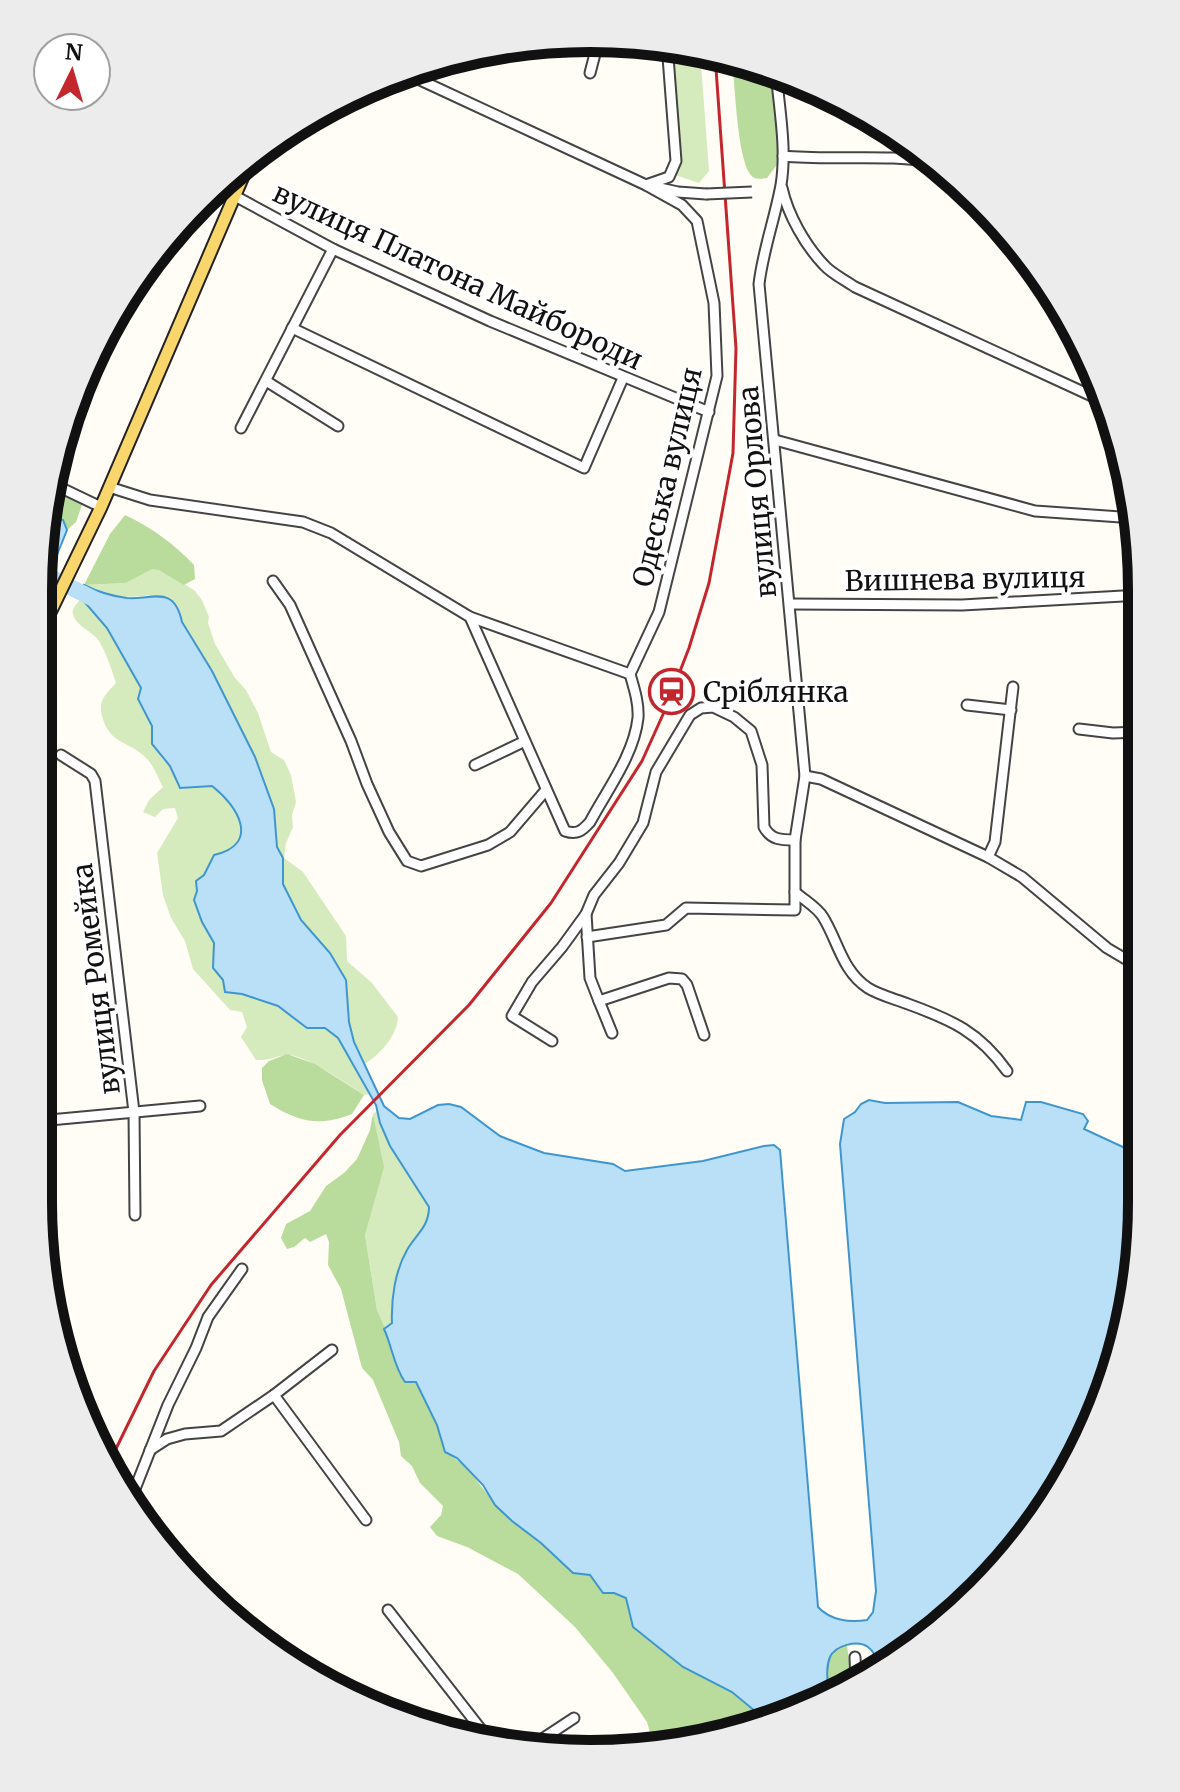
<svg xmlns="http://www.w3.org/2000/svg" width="1180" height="1792" font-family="Merriweather,serif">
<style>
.green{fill:#d5ebbd}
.forest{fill:#b9dc9c}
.water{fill:#b9e0f7;stroke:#3f96cf;stroke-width:2}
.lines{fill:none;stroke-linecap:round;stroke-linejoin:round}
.river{stroke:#b9e0f7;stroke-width:16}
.minor-casing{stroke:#444;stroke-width:13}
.major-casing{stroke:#222;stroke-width:15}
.minor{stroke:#fff;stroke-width:9}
.major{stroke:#f9d66b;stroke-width:11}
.rail{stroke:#c4262e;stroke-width:3}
.minor-bridge-casing{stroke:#444;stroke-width:13;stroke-linecap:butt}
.minor-bridge{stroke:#fff;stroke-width:9}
.labels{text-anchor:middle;stroke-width:8;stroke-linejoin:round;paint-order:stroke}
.street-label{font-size:28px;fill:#111;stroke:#fff}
.poi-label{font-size:28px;fill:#111;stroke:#fff;text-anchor:start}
.rim{fill:none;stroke:#111;stroke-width:10}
</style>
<rect width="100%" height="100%" fill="#fffdf5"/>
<!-- green -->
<g class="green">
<path d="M667,44L700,51L709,171L699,183L672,174Z"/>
<path d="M151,569H159L194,590L202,600L209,617L208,623L215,644L235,678L246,690L258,713L271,752L284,760L291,775L296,802L292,815L293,827L286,843L284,858L303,872L346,936L347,961L372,983L398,1017C397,1036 381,1053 365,1064L354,1042L349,1022L346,980L330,953L301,920L283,884V858L277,847L274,809L228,702L182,622L180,612L149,595C126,599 106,596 84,585L126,583Z"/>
<path d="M81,598L107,628L141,688L140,703L152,726V735L161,757L170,766L179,788L212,786C238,807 261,843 214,855L194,900L202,922L214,943L213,968L223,980V987L278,1006L307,1028H325L338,1038L358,1070L369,1094L364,1095C349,1085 305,1055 288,1055C277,1055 272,1061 256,1060L241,1037L247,1027L242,1012L230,1010L193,969L185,941L171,918L163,895L157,853L178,818L175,808L163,809L155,817L143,812L149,800L163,787C158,778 154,766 147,759C130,740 110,746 102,716C98,700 106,694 116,683C111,668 107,655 99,641C93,631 76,627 73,614C71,608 78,603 81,598Z"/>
<path d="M377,1111L390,1146L429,1207C429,1227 416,1234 407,1250C395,1271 391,1299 392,1323L384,1329L377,1310L365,1235L383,1167L373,1114Z"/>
</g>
<!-- forest -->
<g class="forest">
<path d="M732,59L776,71L783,157L767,178C760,179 754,180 750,174C737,156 735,84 732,59Z"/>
<path d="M52,488L82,505L76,522L67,530L63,520L44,513Z"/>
<path d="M125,515C151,527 174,544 194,565L195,579L184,585L159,570L152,569L126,583L84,585L110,534Z"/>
<path d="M287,1054L315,1064L364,1095L352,1114C319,1127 299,1122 270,1104L262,1080V1068L269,1061Z"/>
<path d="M373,1114L384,1167L365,1235L377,1310L393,1347L399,1374L416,1382L437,1425L445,1452C474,1468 486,1498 510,1519C537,1544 586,1561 603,1592L613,1593L626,1598L633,1627L683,1667L732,1692L757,1712L732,1735L653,1743L647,1722L613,1673L575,1627L518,1574L467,1547L437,1536L430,1527L441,1515L443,1506L420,1483L412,1466L401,1456L399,1442L373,1380L362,1368L341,1289L328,1265L329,1242L326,1234L310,1242L305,1238L294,1247L287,1249L281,1238L286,1224L310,1211L326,1186L344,1173L357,1159L370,1130Z"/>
<path d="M847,1645L852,1686L829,1695C827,1676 822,1650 847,1645Z"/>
</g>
<!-- water -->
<g class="water">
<path d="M44,513L63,520L67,530L42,592Z"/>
<path d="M84,585C98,592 111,596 127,598C152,600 174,584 182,622L212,671L255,757L274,809L277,847L283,858V884L301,920L330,953L346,980L349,1022L354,1042L384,1106L399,1118L410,1119L438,1105L449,1104L461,1107L500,1136L510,1140L544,1153L613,1164L625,1171L703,1161L764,1146L774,1145L780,1150L818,1607C830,1620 849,1623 867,1620L873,1612L876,1591L840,1144L844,1119L855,1112L861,1104L869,1100L885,1103L958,1102L991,1116L1021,1120L1026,1102H1041L1083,1114L1088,1121L1084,1129L1138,1154L1137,1275L1085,1446L1005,1566L879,1669C878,1662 875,1652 868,1647C857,1639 835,1646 830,1657C825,1669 828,1683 829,1695L767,1721L732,1692L683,1667L633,1627L626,1598L614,1593H603L590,1575L573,1573L541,1543L512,1521L495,1505L483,1485L457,1458L445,1452L437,1425L416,1382H405C394,1367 392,1346 384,1329L392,1323C391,1299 395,1271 407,1250C416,1234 429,1227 429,1207L390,1146L380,1123L376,1105L338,1038L325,1028H307L278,1006L242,994L225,992L223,980L213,968L214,943L202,922L194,900L197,891L196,881L204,875L214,855C261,844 238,806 212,786L180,788L170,766L152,744V726L138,699L141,688L107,628L81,598Z"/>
</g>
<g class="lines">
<!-- river -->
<path class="river" d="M42,573L102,603"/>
<defs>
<g id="minor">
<path d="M589,40L596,50L590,73"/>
<path d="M405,73L646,185L678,192L706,194"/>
<path d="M783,156C835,161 887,153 938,163"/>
<path d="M782,188C788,215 805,245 824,265C832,274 845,280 855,287L1107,403"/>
<path d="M235,196L333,249L490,321L709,412"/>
<path d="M292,328L584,468L623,378"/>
<path d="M266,381L338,426"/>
<path d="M241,428L333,249"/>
<path d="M775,440L1035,511L1135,518"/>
<path d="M53,484L101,507"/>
<path d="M109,487L150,500L303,522L331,533L470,617L630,674"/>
<path d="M273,581L290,605L351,741L367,784L389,832L407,861L421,866L488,845L510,832L546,790"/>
<path d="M790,604L962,605L1141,595"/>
<path d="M470,617L565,831C577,835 582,831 590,822C607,790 634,755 638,718C639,703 634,688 630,674L659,612L717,376L714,303L697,221L682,205L646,185L669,177L676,161L667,44"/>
<path d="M967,705L1011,710"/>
<path d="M1079,729L1113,733L1140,732"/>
<path d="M61,755L91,774L95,781L134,1112L135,1215"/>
<path d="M475,765L523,742"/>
<path d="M805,776L821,779L988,857L1022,877L1107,948L1139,967"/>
<path d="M988,857L995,842L1013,687"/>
<path d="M795,892C804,900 817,907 823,917C838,941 842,971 868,988C879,995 895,999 908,1004C952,1020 979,1032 1007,1071"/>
<path d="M586,914L590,978L599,1001L669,978L682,979L687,985L704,1035"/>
<path d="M587,937L666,925L686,908L795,910V840L805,776L759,284C763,250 775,218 781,185C787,148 779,108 776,71"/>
<path d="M599,1001L612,1033"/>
<path d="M552,1041L512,1016L532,982L562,947L586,914L594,895L619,863L643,823L656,772L690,715L701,708L713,707L734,717L751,731L762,765L764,827C771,840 781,840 795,840"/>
<path d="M39,1121L200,1106"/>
<path d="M274,1395L366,1520"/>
<path d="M150,1450L167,1439L185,1434L221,1431L274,1395L332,1350"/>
<path d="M129,1504L168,1405L196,1348L208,1317L242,1269"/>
<path d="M388,1610L487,1737"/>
<path d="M855,1657L856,1684"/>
<path d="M530,1747L574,1718"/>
</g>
<path id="major" d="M42,629L101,507L253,153"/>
</defs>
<!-- minor casing -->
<use href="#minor" class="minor-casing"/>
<!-- major casing -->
<use href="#major" class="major-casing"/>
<!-- minor -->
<use href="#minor" class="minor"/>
<!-- major -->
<use href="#major" class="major"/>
<!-- rail -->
<path class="rail" d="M109,1463L154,1371L211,1285L340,1135L469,1005L551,903L642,761L665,710L689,648L709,583L733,453L736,348L715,55"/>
<defs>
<path id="minor-bridge" d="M706,194L752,192"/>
</defs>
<!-- minor-bridge casing -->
<use href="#minor-bridge" class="minor-bridge-casing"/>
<!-- minor-bridge -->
<use href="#minor-bridge" class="minor-bridge"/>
</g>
<!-- icons -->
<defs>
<symbol id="station-ring" viewBox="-11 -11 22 22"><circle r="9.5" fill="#fff" stroke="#c4262e" stroke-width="1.5"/><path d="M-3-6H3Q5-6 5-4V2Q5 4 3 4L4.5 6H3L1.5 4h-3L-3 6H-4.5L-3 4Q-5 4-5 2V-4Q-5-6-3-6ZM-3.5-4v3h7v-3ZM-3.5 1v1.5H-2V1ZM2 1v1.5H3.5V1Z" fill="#c4262e"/></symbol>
</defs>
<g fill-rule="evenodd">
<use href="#station-ring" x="646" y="666" width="51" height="51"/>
</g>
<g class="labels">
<!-- street labels -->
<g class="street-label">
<text transform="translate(458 276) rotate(25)" y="10">вулиця Платона Майбороди</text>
<text transform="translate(667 477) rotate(-77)" y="10">Одеська вулиця</text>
<text transform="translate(757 492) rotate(-95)" y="10">вулиця Орлова</text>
<text transform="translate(965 579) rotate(-1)" y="10">Вишнева вулиця</text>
<text transform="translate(96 979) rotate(-97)" y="10">вулиця Ромейка</text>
</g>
<!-- poi labels -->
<g class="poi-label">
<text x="703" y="702">Сріблянка</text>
</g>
</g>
<!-- crop -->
<path d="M0 0H1180V1792H0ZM590 52H590A538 538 0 0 1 1128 590V1202A538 538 0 0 1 590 1740H590A538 538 0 0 1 52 1202V590A538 538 0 0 1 590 52Z" fill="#ececec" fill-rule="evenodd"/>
<path class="rim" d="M590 52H590A538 538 0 0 1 1128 590V1202A538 538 0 0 1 590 1740H590A538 538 0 0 1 52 1202V590A538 538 0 0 1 590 52Z"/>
<!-- north arrow -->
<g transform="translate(72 72) rotate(5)"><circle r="38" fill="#ffffff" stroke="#a0a0a0" stroke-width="2"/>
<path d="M0-6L14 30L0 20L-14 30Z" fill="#c4262e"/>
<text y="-12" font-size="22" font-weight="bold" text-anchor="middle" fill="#111111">N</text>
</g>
</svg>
